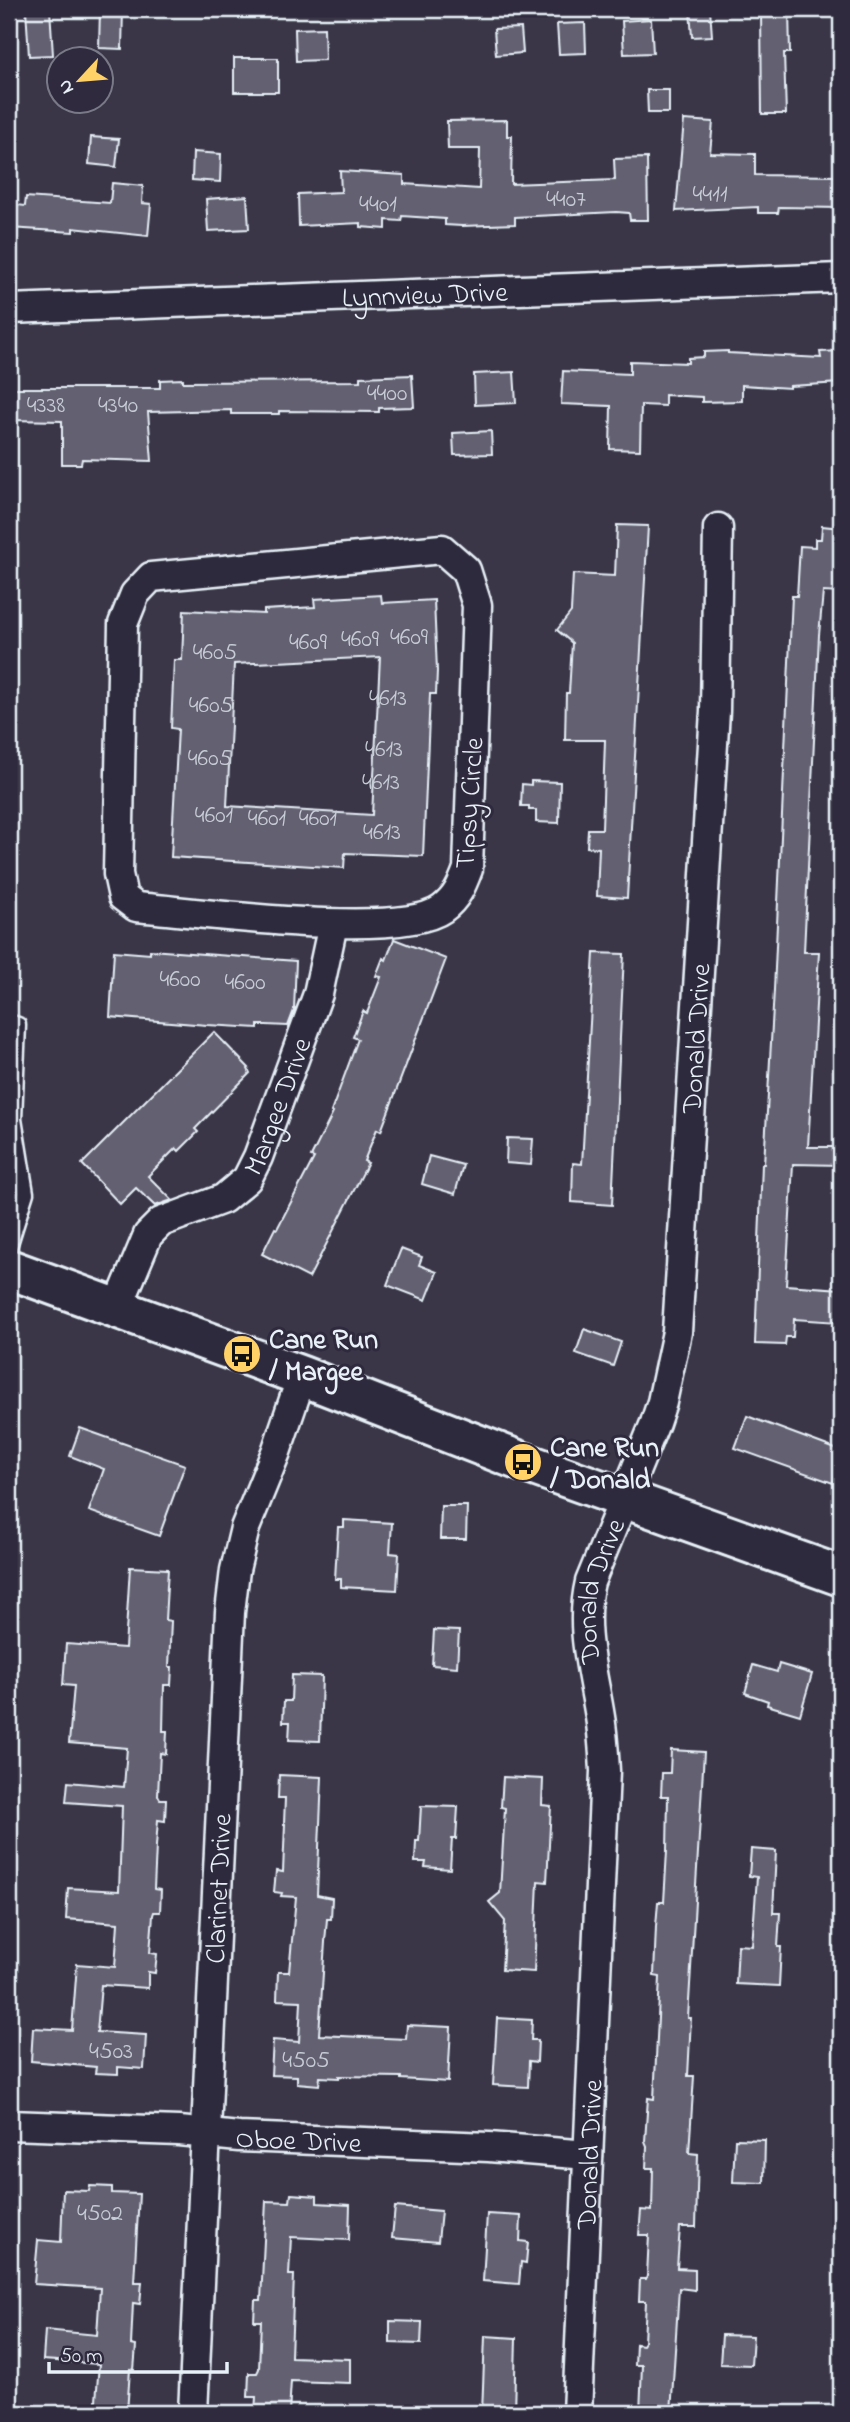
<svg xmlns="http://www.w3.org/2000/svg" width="850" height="2422" font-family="'Indie Flower',sans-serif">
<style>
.building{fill:#636171;stroke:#e8f1f8;stroke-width:2;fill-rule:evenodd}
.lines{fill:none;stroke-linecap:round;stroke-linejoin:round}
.lane-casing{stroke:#e8f1f8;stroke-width:19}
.street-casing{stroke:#e8f1f8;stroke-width:33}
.highway-casing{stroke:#e8f1f8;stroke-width:44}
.lane{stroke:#2f2a3d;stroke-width:14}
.street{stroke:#2f2a3d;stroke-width:28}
.highway{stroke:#2f2a3d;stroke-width:38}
.labels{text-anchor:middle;stroke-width:6;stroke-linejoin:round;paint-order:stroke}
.number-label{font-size:24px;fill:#c7cdd6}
.street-label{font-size:28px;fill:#e8f1f8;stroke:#2f2a3d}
.poi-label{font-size:28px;font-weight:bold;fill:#e8f1f8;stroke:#2f2a3d;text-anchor:start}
</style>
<rect width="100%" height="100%" fill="#3a3648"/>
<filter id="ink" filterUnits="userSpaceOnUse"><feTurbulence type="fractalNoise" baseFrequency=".0143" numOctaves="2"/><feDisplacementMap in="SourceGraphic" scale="14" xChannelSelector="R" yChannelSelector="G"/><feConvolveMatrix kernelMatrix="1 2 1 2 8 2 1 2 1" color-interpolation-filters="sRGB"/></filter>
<g filter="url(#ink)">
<!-- building -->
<g class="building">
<path d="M26,9H50L53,55L29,56Z"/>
<path d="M100,9H123L122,49L99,48Z"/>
<path d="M710,9L712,36L692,37L690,10Z"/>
<path d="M761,10H789L790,53H784L786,114H762Z"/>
<path d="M651,19L653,53L624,54L622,21Z"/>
<path d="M585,23L586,53L559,54L557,24Z"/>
<path d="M324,28L325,60L296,61L295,29Z"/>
<path d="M521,28L523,53L496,55L494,29Z"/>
<rect x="234" y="58" width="44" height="34"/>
<path d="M647,90H669V113H648Z"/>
<path d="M507,120V136H512L511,184L615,180L614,159L647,158L648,220H630L629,213L616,212L515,217V224L462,226L445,225V219L402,216L401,221L386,220V229L361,227V223L299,226L298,194L341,192L340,171L404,175V184L479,189L480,149H448L447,121Z"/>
<path d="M684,120L713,122L710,153L755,154V175L841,176V208L779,207L778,213H758V207L676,211Z"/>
<path d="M91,137L119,139L116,167L89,164Z"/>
<path d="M193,152L221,154L220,182L192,180Z"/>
<path d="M112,183L143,186L142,203L151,204L148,236L73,228V232L9,228V204L25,206L26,197L110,203Z"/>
<path d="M247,196L249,229L208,231L206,199Z"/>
<path d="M728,351V353L821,358L820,352L841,351V383L790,386V388L742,385V401L702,402V397L665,395V406L641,405L640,450L610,449L611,406L561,404L563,371L630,374V361L688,363V358L704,357V352Z"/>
<path d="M514,372L516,403L475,405L474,374Z"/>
<path d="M412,375L414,407L379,408V412L279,411V414H231V410L148,412L152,461L82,459L81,464H62V421L9,420V388H160V380L183,379V382L360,381V377Z"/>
<path d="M491,431L492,454L454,455L453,433Z"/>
<path d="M617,525L648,526L627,898L597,896L599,848L587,847L588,829H602L605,740H565L566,693H569L572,643L557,630L571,612L573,574L615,576Z"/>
<path d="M822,526L841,528V593L823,592L819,635L804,952H819L808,1147H841V1165L793,1164L786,1285L841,1289V1310L839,1322L794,1319L793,1337H786L785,1345L755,1344L762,1164H764L774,990L792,596H797L800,546L815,547V539H821Z"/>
<path d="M381,595L382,603L434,600L437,671L436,694H430L423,856L345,853L344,868L171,857L178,729L171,728L174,660H182L184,610L264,614V610L315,607L314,599ZM380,657L372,815L227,806L234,664Z"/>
<path d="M531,781L560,782L559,823L536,822V810H529V806H521L522,784L531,785Z"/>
<path d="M394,939L446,959L381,1131L377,1129L364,1161L368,1163L309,1278L262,1254L275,1228L277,1229L314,1158L311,1157L333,1113L331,1112L358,1039L353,1037L363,1011L367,1013L381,977L376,976L383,958L386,960Z"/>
<path d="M150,950L296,961L294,1010L288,1026L266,1025H258V1028L207,1025L110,1017L114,951L150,954Z"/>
<path d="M594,953L624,954L612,1205L572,1202L573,1163L582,1164Z"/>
<path d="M214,1032L249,1068L248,1069L250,1073L195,1129L198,1132L179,1151L176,1148L148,1176L172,1200L155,1206L136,1188L120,1204L82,1164Z"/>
<path d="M507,1138L533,1139L531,1165L506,1163Z"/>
<path d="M429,1156L463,1165L455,1194L422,1184Z"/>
<path d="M401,1249L422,1257L419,1265L437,1272L426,1300L387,1285Z"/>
<path d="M584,1329L621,1342L613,1366L576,1353Z"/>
<path d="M747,1416L841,1451V1460L833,1483L735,1448Z"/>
<path d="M80,1428L185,1465L159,1536L89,1511L104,1469L70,1456Z"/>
<path d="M441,1506H467L466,1539H440Z"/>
<path d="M344,1520L392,1523L390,1553L399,1554L397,1590L341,1587V1579H335L338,1527H344Z"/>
<path d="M130,1567L168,1569L165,1620L171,1621L169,1667H172L171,1685H164L163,1731H167L166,1754L160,1753L158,1795L160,1799H166L165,1821L158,1820L156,1846L154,1889L161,1890L160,1912H154L153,1915L150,1953L157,1954L155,1973L148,1972V1988L101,1985L97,2032L146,2035L144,2069L118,2067V2074L95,2073L96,2067L31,2061L33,2028L72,2030L77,1964L115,1967L118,1923L66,1919L68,1888L119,1891L122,1806L66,1802L68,1782L124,1787L127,1748L69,1743L74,1686L63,1685L66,1644L125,1648Z"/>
<path d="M434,1630L459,1631L457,1667L432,1665Z"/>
<path d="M779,1664L812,1674L800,1715L767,1705L768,1701L745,1693L753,1665L777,1672Z"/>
<path d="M292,1675L322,1676L320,1741L289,1740L290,1722H283L284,1701H291Z"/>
<path d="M671,1750L704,1752L688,2018H691L688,2076H694L689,2153L698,2154L696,2227H680L677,2268L695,2269V2290L679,2288L671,2413H640L642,2365H635L636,2344L642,2345L644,2342L646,2301H639L640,2279H646L647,2276L649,2235H639L641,2210L652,2211L653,2168H646L647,2146L645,2141L648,2098L654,2099L660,1977L654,1976L656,1926L658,1902H664L667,1851L668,1796H661L662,1773H670Z"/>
<path d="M279,1775L322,1777L317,1895L332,1898L331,1919H327L325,1942L319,2035L406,2039L407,2025L451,2027L448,2082L401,2079V2077L339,2076V2078L320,2077L319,2085L297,2083V2076L271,2075L273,2040L299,2042L301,2001L277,2000L278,1972H289L296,1897L281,1896L282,1893L274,1892L276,1871L283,1872L285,1824H284L285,1798H278Z"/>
<path d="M503,1777L543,1779L542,1805L551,1806L547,1882L538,1881L534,1972L502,1970L505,1921L489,1902L500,1893L505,1808L501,1807Z"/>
<path d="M421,1806L458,1807L456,1839H452L450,1869L425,1867L426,1862H415L416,1841H419Z"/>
<path d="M751,1849L776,1851L773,1913H780L778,1947H781L779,1986L736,1984L738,1945L752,1946L757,1877L749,1876Z"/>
<path d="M497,2018L532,2020L531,2040H538L537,2062L529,2061L528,2087L493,2085Z"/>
<path d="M735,2139L765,2140L764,2183L733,2182Z"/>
<path d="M90,2186L112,2187V2193L139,2194L134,2282H142L140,2304L133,2303L131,2345L136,2346L134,2370L130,2369L127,2413H95L99,2364L43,2360L45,2330L97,2335L100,2288L34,2284L38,2240L61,2242L63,2190L89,2191Z"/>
<path d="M291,2194L317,2196V2203L350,2205L349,2240L291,2237L289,2275H294L291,2357L350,2359V2383L291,2381L289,2413H255L256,2397H248L249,2373H257L259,2369L261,2321H254L255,2300H261L266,2201L290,2202Z"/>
<path d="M395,2207L441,2211L438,2242L392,2238Z"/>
<path d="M487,2214L521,2216L520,2241L528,2242L526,2263L521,2262L519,2284L483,2281Z"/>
<path d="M390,2321L422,2322L421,2344L390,2343Z"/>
<path d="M722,2335L753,2336L751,2365L720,2364Z"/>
<path d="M485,2336L516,2338L514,2413H482Z"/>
</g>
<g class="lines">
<defs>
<path id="lane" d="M9,1022L18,1025L14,1119L26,1193L9,1247"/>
<g id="street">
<path id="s1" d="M9,309L841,278"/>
<path d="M442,549L466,570L477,605L468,869C462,885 457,898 442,909C399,940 196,912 136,907L123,897L118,874L123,624L135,594L151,577Z"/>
<path id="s2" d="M117,1309L148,1235L161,1222L223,1199L247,1179L258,1157L318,994L333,924"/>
<path id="s3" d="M9,2125L179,2131L239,2137L489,2147L588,2155"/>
<path id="s4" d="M193,2413L230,1612L235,1570L245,1528L276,1452L302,1376"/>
<path id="s5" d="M577,2413L605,1771C604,1753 603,1735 600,1717C593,1672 579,1628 590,1582L655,1423L662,1402L677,1332L715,711L718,528"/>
</g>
<path id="highway" d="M9,1269L302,1376L523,1462L841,1576"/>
</defs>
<!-- lane casing -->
<use href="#lane" class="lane-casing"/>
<!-- street casing -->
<use href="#street" class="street-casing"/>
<!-- highway casing -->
<use href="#highway" class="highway-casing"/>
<!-- lane -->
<use href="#lane" class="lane"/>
<!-- street -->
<use href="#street" class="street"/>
<!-- highway -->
<use href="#highway" class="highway"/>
</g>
</g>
<!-- icons -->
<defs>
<symbol id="bus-disc" viewBox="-11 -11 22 22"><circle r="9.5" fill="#ffd166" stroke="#2f2a3d"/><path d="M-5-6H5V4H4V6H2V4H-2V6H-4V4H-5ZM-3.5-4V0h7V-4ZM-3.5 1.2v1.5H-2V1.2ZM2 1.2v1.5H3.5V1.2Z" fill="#111"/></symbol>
</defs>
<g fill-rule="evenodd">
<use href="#bus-disc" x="220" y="1332" width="44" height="44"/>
<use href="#bus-disc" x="501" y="1440" width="44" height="44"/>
</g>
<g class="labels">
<!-- number labels -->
<g class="number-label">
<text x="710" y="201">4411</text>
<text x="566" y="206">4407</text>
<text x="378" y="211">4401</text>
<text x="387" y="400">4400</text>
<text x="46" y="412">4338</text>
<text x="118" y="412">4340</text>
<text x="409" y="644">4609</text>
<text x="360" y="646">4609</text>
<text x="308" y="649">4609</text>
<text x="215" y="659">4605</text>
<text x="388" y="705">4613</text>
<text x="211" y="712">4605</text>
<text x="384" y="756">4613</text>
<text x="210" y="765">4605</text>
<text x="381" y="789">4613</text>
<text x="214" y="822">4601</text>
<text x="267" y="825">4601</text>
<text x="318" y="825">4601</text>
<text x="382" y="839">4613</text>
<text x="180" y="986">4600</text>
<text x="245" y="989">4600</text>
<text x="111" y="2058">4503</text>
<text x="306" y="2067">4505</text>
<text x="100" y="2220">4502</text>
</g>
<!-- street labels -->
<g class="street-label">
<text dy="10" stroke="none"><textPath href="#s1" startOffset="416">Lynnview Drive</textPath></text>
<text transform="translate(468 803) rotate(-86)" y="10">Tipsy Circle</text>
<text dy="10" stroke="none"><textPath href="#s5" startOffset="1393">Donald Drive</textPath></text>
<text dy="10" stroke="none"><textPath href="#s2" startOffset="275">Margee Drive</textPath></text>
<text dy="10" stroke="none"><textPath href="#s5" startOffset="826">Donald Drive</textPath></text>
<text dy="10" stroke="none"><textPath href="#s4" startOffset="525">Clarinet Drive</textPath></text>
<text dy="10" stroke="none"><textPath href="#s3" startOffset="290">Oboe Drive</textPath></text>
<text dy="10" stroke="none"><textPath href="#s5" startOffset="259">Donald Drive</textPath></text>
</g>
<!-- poi labels -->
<g class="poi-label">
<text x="269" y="1348">Cane Run<tspan x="269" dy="32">/ Margee</tspan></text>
<text x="550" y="1456">Cane Run<tspan x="550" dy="32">/ Donald</tspan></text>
</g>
</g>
<!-- margin -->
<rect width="850" height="2422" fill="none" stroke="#2f2a3d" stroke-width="35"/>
<rect x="18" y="18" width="815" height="2387" fill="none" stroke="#e8f1f8" stroke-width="2.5" filter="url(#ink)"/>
<!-- north arrow -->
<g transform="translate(80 80) rotate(244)"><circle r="33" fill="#2f2a3d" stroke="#797a88" stroke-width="2"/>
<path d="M0-5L12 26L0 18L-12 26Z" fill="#ffd166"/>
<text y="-10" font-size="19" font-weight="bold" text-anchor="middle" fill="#e8f1f8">N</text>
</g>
<!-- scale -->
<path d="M49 2362v10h178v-10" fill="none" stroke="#e8f1f8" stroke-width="3.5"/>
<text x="60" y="2362" font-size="21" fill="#e8f1f8" stroke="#2f2a3d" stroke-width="5" paint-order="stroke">50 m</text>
</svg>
